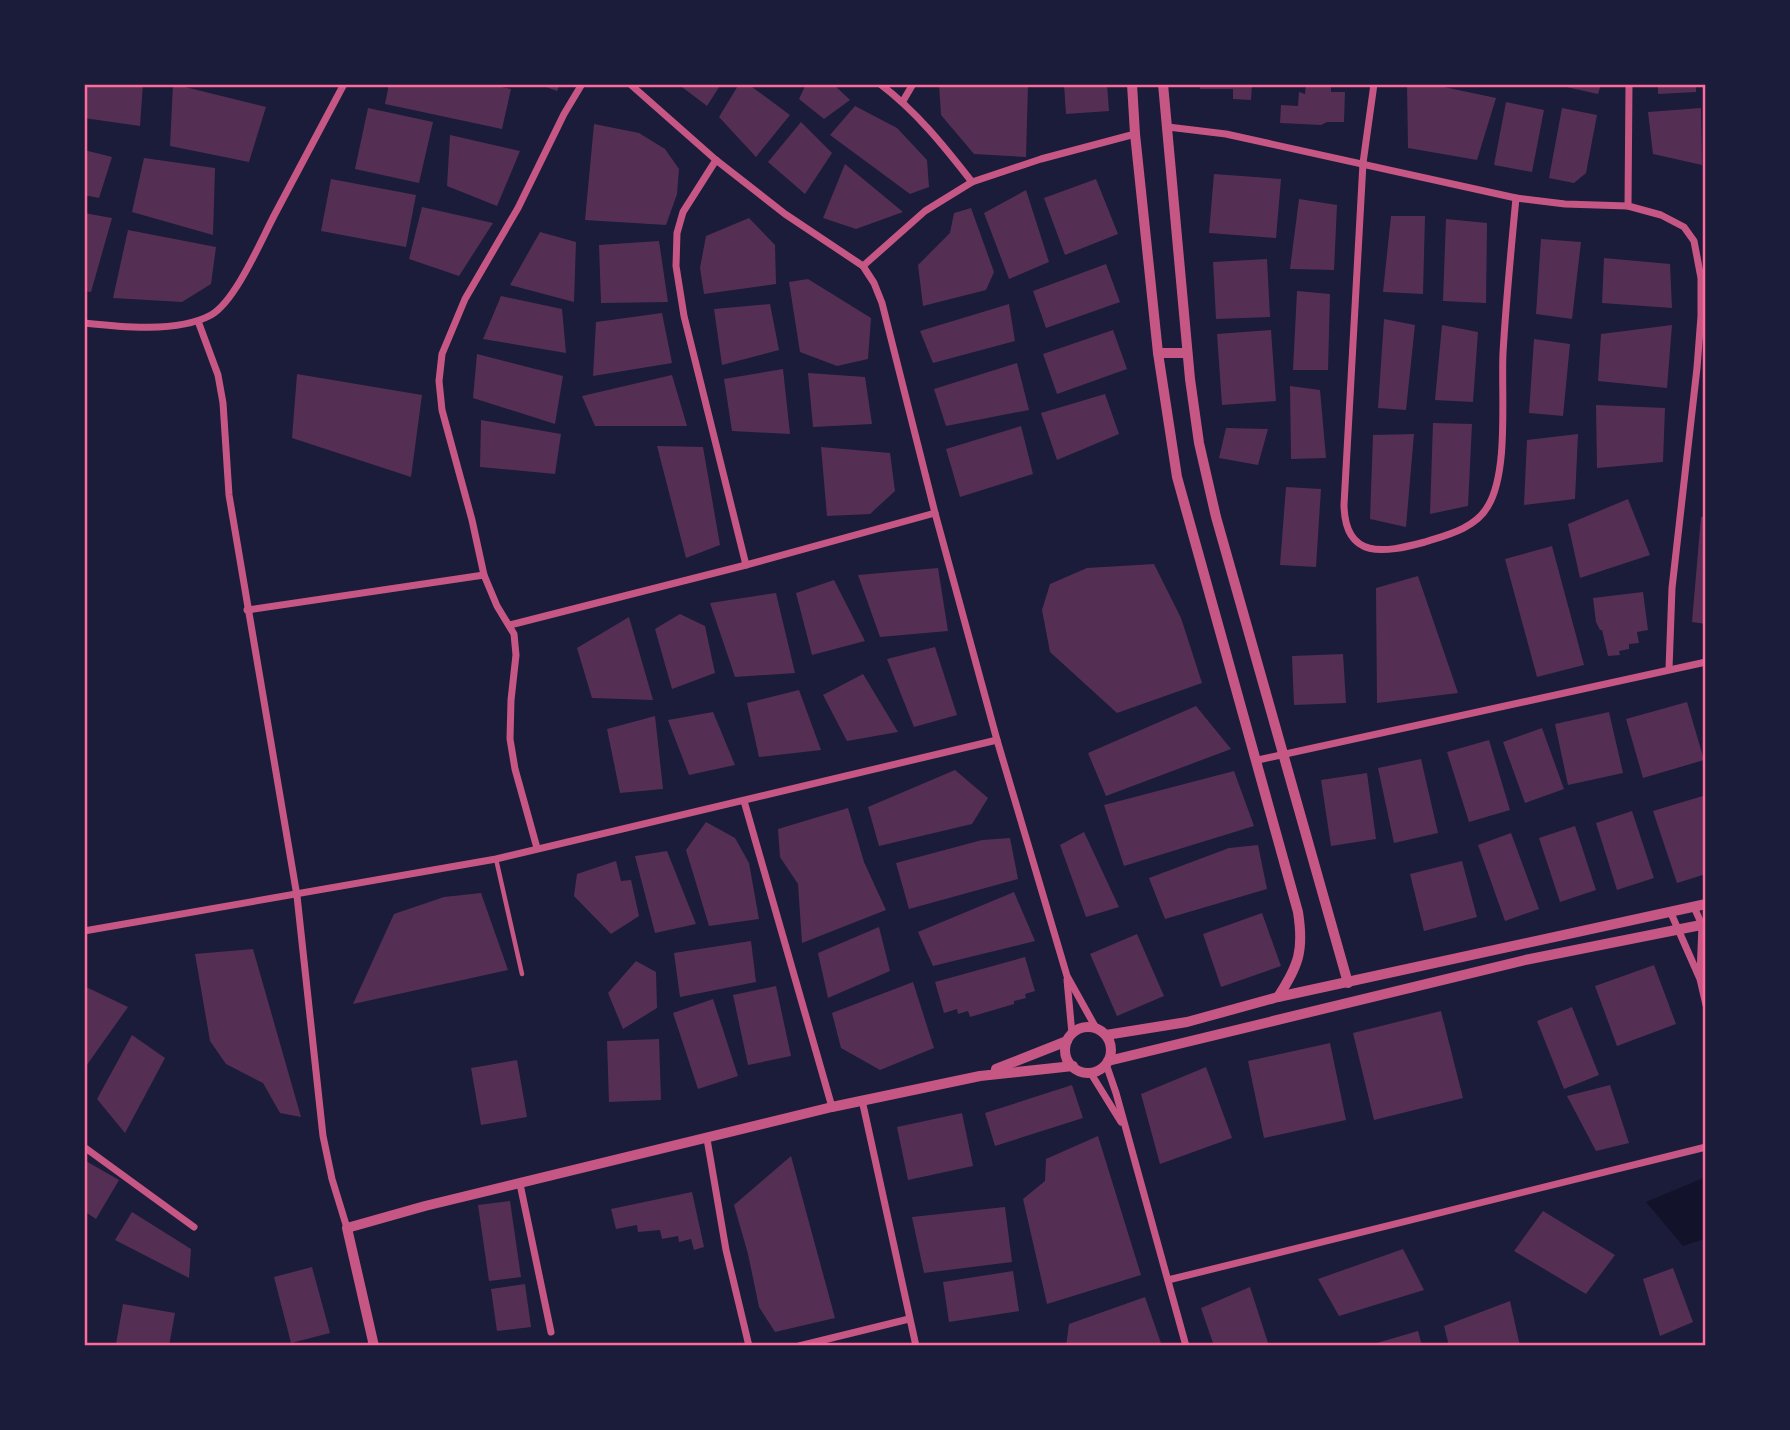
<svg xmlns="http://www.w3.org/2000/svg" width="1790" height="1430" font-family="Karla,sans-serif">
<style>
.water{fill:#12122b}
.building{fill:#542f53}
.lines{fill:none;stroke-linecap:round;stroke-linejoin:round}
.service{stroke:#c65784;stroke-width:4.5}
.minor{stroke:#c65784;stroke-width:7}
.tertiary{stroke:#c65784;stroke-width:10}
.neatline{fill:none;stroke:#ff6b9d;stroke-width:2.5}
</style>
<rect width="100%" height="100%" fill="#1b1b3a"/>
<!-- water -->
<path class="water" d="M1706,1177V1238L1683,1246L1646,1202Z"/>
<!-- building -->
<g class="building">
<path d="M84,84H143L140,126L84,118Z"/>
<path d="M173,84L266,107L249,162L170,146Z"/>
<path d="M389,84H487L511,89L502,129L385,104Z"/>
<path d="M538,84H560L557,91Z"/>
<path d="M678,84H721L707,106Z"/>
<path d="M739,84H748L790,115L756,157L719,117Z"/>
<path d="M806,84H833L850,100L824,119L799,99Z"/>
<path d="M939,84H1028L1026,157L974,154L941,115Z"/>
<path d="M1064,84H1107L1109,111L1066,114Z"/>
<path d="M1200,84H1252L1251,100L1233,99V89H1200Z"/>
<path d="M1306,84H1331V92H1345L1344,122H1327L1321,125L1280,123L1281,105L1298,106L1299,92L1305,94Z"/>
<path d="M1407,84H1430L1496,98L1477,160L1408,148Z"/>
<path d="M1553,84H1601L1598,94Z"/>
<path d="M1658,84H1696V92L1658,94Z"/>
<path d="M1506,102L1544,110L1532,172L1494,165Z"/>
<path d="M855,106L897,128L927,160L929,187L910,194L830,135Z"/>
<path d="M368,108L433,122L419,183L355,169Z"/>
<path d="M1562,108L1597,115L1586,173L1574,183L1549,178Z"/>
<path d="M1701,108L1702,165L1653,154L1648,112Z"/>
<path d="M801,122L832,153L805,194L768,162Z"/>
<path d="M594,124L639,133L665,149L679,169L677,194L666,225L585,220Z"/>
<path d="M450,135L520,151L497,206L447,186Z"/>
<path d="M84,150L112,157L99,198L84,195Z"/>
<path d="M144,158L215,168L213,235L132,212Z"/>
<path d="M845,164L903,212L856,229L823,218Z"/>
<path d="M1214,174L1281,179L1276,238L1209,233Z"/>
<path d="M331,179L416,195L406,247L321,231Z"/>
<path d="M1096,179L1118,234L1065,255L1044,198Z"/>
<path d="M1026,190L1049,262L1009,279L984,213Z"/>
<path d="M1299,199L1337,205L1334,270L1290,269Z"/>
<path d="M422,207L493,223L459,276L409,259Z"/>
<path d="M971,208L994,272L986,290L923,306L918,265L950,233L954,213Z"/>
<path d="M84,213L112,218L91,292L84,291Z"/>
<path d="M1391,216H1425L1423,294L1383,292Z"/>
<path d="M749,218L775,245L776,284L704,294L700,268L706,236Z"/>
<path d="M1446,219L1487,223L1486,303L1443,301Z"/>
<path d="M128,230L216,247L211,284L182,302L113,298Z"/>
<path d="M540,232L576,242L574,302L510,285Z"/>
<path d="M1541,239L1581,242L1572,319L1536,314Z"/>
<path d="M659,241L668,302L601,303L599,245Z"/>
<path d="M1604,258L1670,264L1672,308L1602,303Z"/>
<path d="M1267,259L1270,317L1216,319L1213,262Z"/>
<path d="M1106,264L1120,302L1046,328L1033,291Z"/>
<path d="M808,279L871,318L868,359L837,366L800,352L789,282Z"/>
<path d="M1297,291L1330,294L1328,370H1293Z"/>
<path d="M501,296L562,309L566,353L483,339Z"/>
<path d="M770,304L779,350L722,365L714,309Z"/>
<path d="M1009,304L1015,341L933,363L920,331Z"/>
<path d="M662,313L672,363L593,376L596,322Z"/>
<path d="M1384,319L1415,325L1406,410L1378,408Z"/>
<path d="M1442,325L1478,332L1473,402L1435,400Z"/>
<path d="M1672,325L1667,388L1598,381L1601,334Z"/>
<path d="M1113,330L1127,369L1057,394L1043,354Z"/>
<path d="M1271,330L1276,401L1222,405L1217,334Z"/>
<path d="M1534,339L1570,344L1563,416L1529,413Z"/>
<path d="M477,354L563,376L555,424L473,398Z"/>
<path d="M1017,363L1029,410L946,426L934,389Z"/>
<path d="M783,369L790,434L732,431L724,379Z"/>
<path d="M808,373L865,377L872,424L813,427Z"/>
<path d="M297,374L422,395L411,477L292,438Z"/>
<path d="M672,375L687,426H595L582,396Z"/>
<path d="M1290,386L1320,390L1326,458L1291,459Z"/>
<path d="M1105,394L1119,434L1057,460L1041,413Z"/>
<path d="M1596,405L1665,408L1663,462L1597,468Z"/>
<path d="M481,420L561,434L555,474L480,467Z"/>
<path d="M1433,423L1472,424L1468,506L1430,514Z"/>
<path d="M1021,426L1033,474L960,497L946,449Z"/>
<path d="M1226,428L1268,429L1258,465L1219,458Z"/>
<path d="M1414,434L1406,527L1370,519L1373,435Z"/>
<path d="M1578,434L1575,499L1524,505L1527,440Z"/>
<path d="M657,446L703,447L720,545L686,558Z"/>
<path d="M821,447L890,453L895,491L870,514L827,516Z"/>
<path d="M1286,487L1321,489L1316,567L1280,565Z"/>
<path d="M1628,499L1650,555L1580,578L1568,524Z"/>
<path d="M1706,516V624L1692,622L1701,517Z"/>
<path d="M1552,546L1584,665L1537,677L1505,559Z"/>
<path d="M1154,564L1181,618L1202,683L1117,713L1050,652L1042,610L1050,584L1087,568Z"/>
<path d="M938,568L948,631L880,637L858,575Z"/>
<path d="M1418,576L1458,693L1377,703L1376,588Z"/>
<path d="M834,580L865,641L812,655L796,593Z"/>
<path d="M1643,592L1648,630L1637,632L1639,643L1629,644V649L1619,651L1620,655L1608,656L1602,630H1600L1596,622L1593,598Z"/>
<path d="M776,593L795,673L735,677L710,603Z"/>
<path d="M680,614L705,626L715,673L672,689L655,629Z"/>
<path d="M629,617L653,700L592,698L577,648Z"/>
<path d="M935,647L957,715L914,727L887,659Z"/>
<path d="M1343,654L1346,703L1294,705L1292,656Z"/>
<path d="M863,674L898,732L847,741L823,695Z"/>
<path d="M799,690L821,750L759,757L747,703Z"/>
<path d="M1687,702L1704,760L1643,778L1626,719Z"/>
<path d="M1196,706L1231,749L1106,796L1088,753Z"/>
<path d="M713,712L735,765L689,775L668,720Z"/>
<path d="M1609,712L1623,773L1568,785L1555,724Z"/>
<path d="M655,716L663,789L620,793L607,729Z"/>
<path d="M1542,728L1564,789L1525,803L1503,742Z"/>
<path d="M1489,740L1510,810L1469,822L1447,752Z"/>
<path d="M1421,759L1438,833L1394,843L1378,768Z"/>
<path d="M955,770L988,798L972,824L879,846L868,807Z"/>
<path d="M1234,771L1254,826L1124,866L1104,805Z"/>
<path d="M1367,773L1376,839L1331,846L1321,780Z"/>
<path d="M1706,795V874L1677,883L1653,811Z"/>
<path d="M848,808L864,862L886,910L802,943L798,884L780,857L778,829Z"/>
<path d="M1632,811L1654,878L1617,890L1596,823Z"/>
<path d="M706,822L735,838L749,863L759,919L709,926L686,850Z"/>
<path d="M1575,826L1596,890L1560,902L1539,838Z"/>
<path d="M1084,832L1119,907L1086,917L1060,845Z"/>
<path d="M1511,833L1539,909L1505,921L1478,845Z"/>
<path d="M1010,838L1018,879L909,909L896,863L982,840Z"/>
<path d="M1258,845L1267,889L1165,919L1149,878L1229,848Z"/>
<path d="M667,851L696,924L655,933L635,856Z"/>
<path d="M616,861L621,881L631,880L639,916L611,934L574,896L577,874Z"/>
<path d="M1462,861L1477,917L1424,931L1410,874Z"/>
<path d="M1014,892L1035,941L933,966L918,932Z"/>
<path d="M481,893L508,970L353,1004L394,914L444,897Z"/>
<path d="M1262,913L1281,966L1221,987L1203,934Z"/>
<path d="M879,927L890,971L828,998L818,953Z"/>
<path d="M1137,934L1164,996L1117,1016L1090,954Z"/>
<path d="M751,941L756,982L680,997L674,953Z"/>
<path d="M253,949L301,1117L280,1113L263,1083L226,1064L210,1041L195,954Z"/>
<path d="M1025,957L1035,991L1025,994L1026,998L1014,1001V1004L970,1017L968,1011L958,1014L957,1009L944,1013L935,982Z"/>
<path d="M636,961L656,972L657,1008L623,1029L608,993Z"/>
<path d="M1654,965L1676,1024L1617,1046L1595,986Z"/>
<path d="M913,982L934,1048L880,1070L841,1048L832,1013Z"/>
<path d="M84,986L128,1007L84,1069Z"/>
<path d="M776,986L791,1056L748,1065L733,995Z"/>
<path d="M713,999L738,1076L698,1089L673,1013Z"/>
<path d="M1572,1007L1599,1075L1564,1089L1537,1021Z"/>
<path d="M1441,1011L1463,1098L1374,1120L1353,1033Z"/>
<path d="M132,1035L165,1058L125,1133L97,1099Z"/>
<path d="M659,1039L661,1100L609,1102L607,1041Z"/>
<path d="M1330,1043L1346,1120L1264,1138L1248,1061Z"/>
<path d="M517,1060L527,1117L481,1125L471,1068Z"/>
<path d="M1206,1067L1232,1138L1160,1164L1141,1094Z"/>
<path d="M1072,1085L1083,1118L995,1146L985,1113Z"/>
<path d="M1610,1085L1629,1143L1596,1151L1567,1096Z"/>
<path d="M962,1113L973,1166L908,1180L897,1127Z"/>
<path d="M1098,1136L1141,1275L1047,1304L1023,1199L1045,1181L1046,1159Z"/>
<path d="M791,1156L835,1318L775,1332L759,1307L748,1254L734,1205Z"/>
<path d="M84,1160L119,1180L96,1219L84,1211Z"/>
<path d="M692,1192L704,1247L694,1250L691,1239L679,1242L678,1236L662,1239L660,1230L638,1232L637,1225L616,1229L611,1209Z"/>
<path d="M510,1201L521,1277L489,1281L478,1205Z"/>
<path d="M1005,1207L1012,1262L924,1273L912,1217Z"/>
<path d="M1543,1211L1615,1255L1586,1294L1514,1251Z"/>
<path d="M132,1212L191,1249L189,1278L115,1240Z"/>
<path d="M1403,1249L1424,1290L1339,1316L1318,1279Z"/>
<path d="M312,1267L330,1333L291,1343L274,1277Z"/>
<path d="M1673,1268L1693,1322L1660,1336L1643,1279Z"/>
<path d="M1013,1271L1019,1311L949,1322L943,1282Z"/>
<path d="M525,1284L531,1327L497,1331L491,1289Z"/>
<path d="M1250,1287L1269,1346H1214L1201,1308Z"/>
<path d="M1145,1297L1162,1346H1066L1069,1324Z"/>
<path d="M1510,1301L1520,1346H1449L1444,1326Z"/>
<path d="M123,1304L175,1313L169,1346L116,1344Z"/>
<path d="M1418,1331L1422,1346H1370V1345Z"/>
</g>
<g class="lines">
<!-- service -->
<path class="service" d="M496,859L522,974"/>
<!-- minor -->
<g class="minor">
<path d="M630,84L716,160L785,214L863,266L874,283L882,303L935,513L997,740L1067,976L1096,1028"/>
<path d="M880,84C916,111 944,146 972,182"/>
<path d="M1374,84L1363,163L1344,505C1345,560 1384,553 1425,542C1447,535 1476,528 1488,506C1509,471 1501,394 1503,353C1506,301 1511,250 1516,198"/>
<path d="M903,101L913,84"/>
<path d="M1168,127L1226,134L1516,198L1565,204L1628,206L1661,215L1684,227L1694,241L1701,278V316L1697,368L1672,588L1669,669"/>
<path d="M716,160L683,212L677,233L676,266L684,316L746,565"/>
<path d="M1628,206L1629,84"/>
<path d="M863,266L925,211L972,182L1041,159L1135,134"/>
<path d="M198,321L218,375L223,403L229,495L297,896L323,1136L332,1179L347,1228"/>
<path d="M84,323C120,327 178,333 211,315C236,301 262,238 276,212C299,169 321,127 344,84"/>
<path d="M247,610L484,575"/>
<path d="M510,625L746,565L935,513"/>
<path d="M1258,760L1706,662"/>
<path d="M744,801L832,1107"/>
<path d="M537,848L515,769L510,739L511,700L516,655L514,634L497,606L484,575L472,520L442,410L439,381L442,354L465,299L518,208L564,114L582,84"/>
<path d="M1694,907L1702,925L1700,975"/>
<path d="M1670,911L1700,979L1706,1005"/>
<path d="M84,931L496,859L997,740"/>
<path d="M1067,980L1072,1034"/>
<path d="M1106,1064L1116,1093L1186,1346"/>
<path d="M1090,1072L1121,1122"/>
<path d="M862,1100L916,1346"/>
<path d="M707,1139L726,1250L749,1346"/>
<path d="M84,1147L194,1227"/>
<path d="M520,1184L551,1332"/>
<path d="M1168,1280L1706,1147"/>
<path d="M799,1346L909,1319"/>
</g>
<!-- tertiary -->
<g class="tertiary">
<path d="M1132,84L1135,134L1158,353L1177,477L1298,912C1304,950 1299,965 1278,997"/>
<path d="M1163,84L1190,379L1199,443L1216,517L1348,983"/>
<path d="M1158,353H1187"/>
<circle cx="1088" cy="1050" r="23"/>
<path d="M1106,1035L1187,1022L1278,997L1706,904"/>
<path d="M1108,1061L1525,960L1706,924"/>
<path d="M996,1069L1067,1041"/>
<path d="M374,1346L347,1228L425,1206L832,1107L980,1076L1073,1066"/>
</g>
</g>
<!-- border -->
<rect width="1790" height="1430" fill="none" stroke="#1b1b3a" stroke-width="172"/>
<rect x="86" y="86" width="1618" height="1258" class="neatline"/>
</svg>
